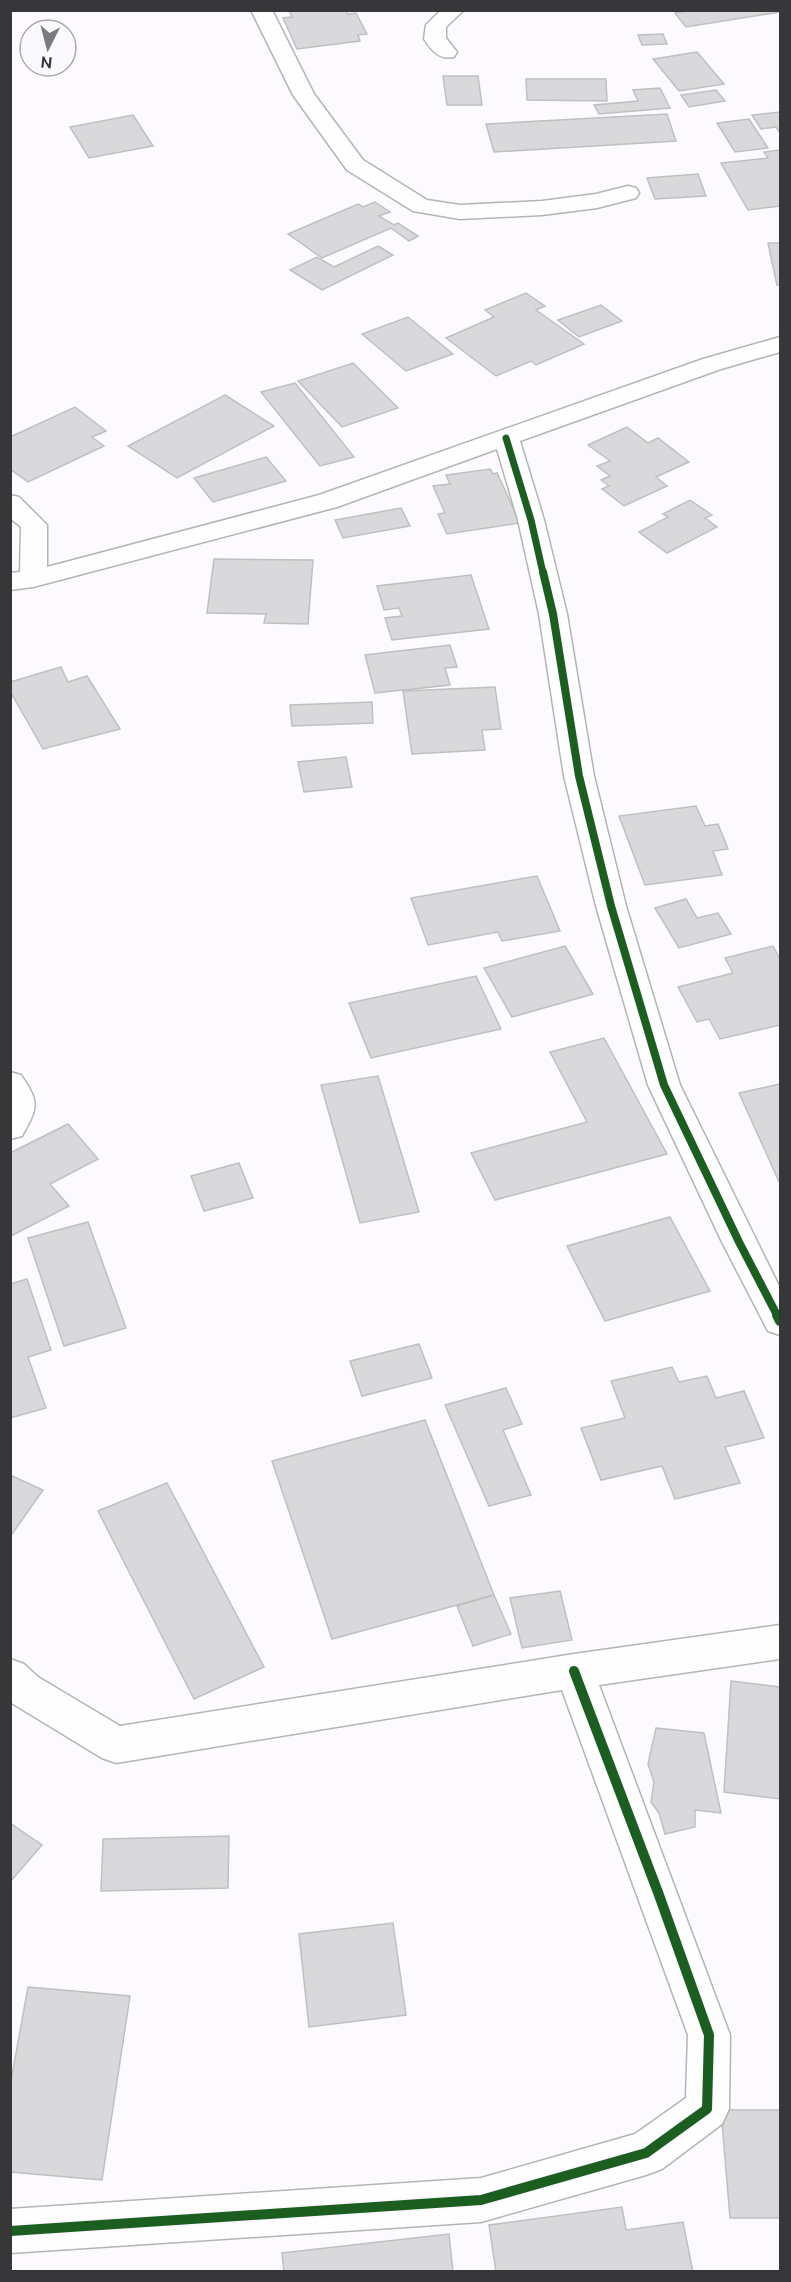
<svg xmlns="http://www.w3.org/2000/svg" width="791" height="2282" font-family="Ubuntu,sans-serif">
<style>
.building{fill:#d9d8da;stroke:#c0bfc1;stroke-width:1.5}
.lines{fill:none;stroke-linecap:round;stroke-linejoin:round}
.minor-casing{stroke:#b4b3b6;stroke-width:3}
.minor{fill:#fffeff;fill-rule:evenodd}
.cycleway-far2-casing{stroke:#fbf9ff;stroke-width:10}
.cycleway-far1-casing{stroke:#fbf9ff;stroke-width:12}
.cycleway-casing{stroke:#fbf9ff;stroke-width:14}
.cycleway-far2{stroke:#1b5e20;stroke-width:7}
.cycleway-far1{stroke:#1b5e20;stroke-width:8}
.cycleway{stroke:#1b5e20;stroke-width:10}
</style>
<rect width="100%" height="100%" fill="#fcfafe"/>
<!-- building -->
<g class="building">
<path d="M289,10H346L348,14L356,13L367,34L358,35L360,41L297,49L283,18L292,17Z"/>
<path d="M692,10H780V12L686,27L675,13Z"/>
<path d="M663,34L667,44L642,45L638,35Z"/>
<path d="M697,52L724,84L679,91L653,59Z"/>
<path d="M443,76H478L482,105H447Z"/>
<path d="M526,79H606L607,101L527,100Z"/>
<path d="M660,88L670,108L599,114L594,105L638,101L633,90Z"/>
<path d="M716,90L725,101L689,107L681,95Z"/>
<path d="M780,112V133L776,127L761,129L752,115Z"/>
<path d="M667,114L676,141L494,152L486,124Z"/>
<path d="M133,115L153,146L89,158L70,127Z"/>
<path d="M749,119L768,148L735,152L717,123Z"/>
<path d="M780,150V206L748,210L721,163L768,158L764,152Z"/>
<path d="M698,174L706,196L655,199L647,178Z"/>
<path d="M375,202L390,212L379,216L394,225L398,223L418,236L409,241L391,228L322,258L288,234L358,204L363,207Z"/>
<path d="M768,243H780V285H777Z"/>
<path d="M378,246L393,255L322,290L290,270L317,257L334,267Z"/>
<path d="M526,293L545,306L536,310L584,344L536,365L531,361L496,376L446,338L494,317L485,310Z"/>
<path d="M601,305L622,321L579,337L558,320Z"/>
<path d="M408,317L453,354L406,371L362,334Z"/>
<path d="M353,363L398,408L342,427L298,381Z"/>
<path d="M295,383L354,457L320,466L261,392Z"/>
<path d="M225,395L274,426L177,478L128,446Z"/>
<path d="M75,407L106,431L92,437L104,446L28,482L10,469V437Z"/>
<path d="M627,427L648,443L658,438L689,462L656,477L667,486L624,506L602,489L609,486L601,480L610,476L597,466L610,461L588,445Z"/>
<path d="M266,457L286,481L213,502L194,478Z"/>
<path d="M490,469L493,474L497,473L520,523L447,534L438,514L445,513L433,486L450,484L446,475Z"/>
<path d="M690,500L712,515L705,518L717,527L667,553L639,532L668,517L663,514Z"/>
<path d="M401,508L410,526L343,538L335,520Z"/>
<path d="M214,559L313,560L308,624L264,623L266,614L207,613Z"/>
<path d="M471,575L489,629L392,640L385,618L402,616L399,608L384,610L377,586Z"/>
<path d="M450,645L457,667L445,668L450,685L375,693L365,655Z"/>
<path d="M61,667L68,682L87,676L120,729L43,749L10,691V682Z"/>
<path d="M495,687L501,729L482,730L485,750L412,754L403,691Z"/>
<path d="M372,702L373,723L292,726L290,705Z"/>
<path d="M346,757L352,787L304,792L298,762Z"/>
<path d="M696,806L705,826L718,824L728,849L713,851L722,875L645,885L619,816Z"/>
<path d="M537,876L560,931L502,941L498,932L428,945L411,898Z"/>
<path d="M686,899L697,918L718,913L731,934L679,948L655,908Z"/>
<path d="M565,946L593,994L512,1017L484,968Z"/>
<path d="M773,946L780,959V1025L720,1039L709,1019L697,1022L678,987L733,973L725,958Z"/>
<path d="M476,976L501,1029L371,1058L349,1003Z"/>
<path d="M604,1038L667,1154L495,1200L471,1153L587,1122L550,1052Z"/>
<path d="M378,1076L419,1212L360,1223L321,1085Z"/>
<path d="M780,1084V1184L739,1093Z"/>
<path d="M68,1124L98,1159L50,1184L69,1206L11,1236L10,1153Z"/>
<path d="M239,1163L253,1198L204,1211L191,1176Z"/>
<path d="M670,1217L710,1291L605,1321L567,1246Z"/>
<path d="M88,1222L126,1328L64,1346L28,1238Z"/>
<path d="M27,1279L51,1350L28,1357L46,1408L10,1418V1284Z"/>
<path d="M419,1344L432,1378L362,1396L350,1361Z"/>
<path d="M672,1367L679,1382L707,1376L716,1398L744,1391L764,1438L725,1447L740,1483L675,1499L662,1466L601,1480L581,1428L625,1418L611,1381Z"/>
<path d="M506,1388L522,1424L503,1430L531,1495L489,1506L445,1405Z"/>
<path d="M425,1420L494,1595L332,1639L272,1461Z"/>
<path d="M10,1475L43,1490L10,1537Z"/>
<path d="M167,1483L264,1667L194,1699L98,1511Z"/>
<path d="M560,1591L572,1640L522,1648L510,1598Z"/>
<path d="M494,1595L511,1634L473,1646L457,1606Z"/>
<path d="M731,1681L780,1687V1799L724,1792Z"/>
<path d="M656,1728L704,1733L721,1813L695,1810V1827L665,1834L659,1813L651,1802L654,1782L648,1764Z"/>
<path d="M10,1823L42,1845L10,1882Z"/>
<path d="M229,1836L228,1888L101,1891L103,1839Z"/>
<path d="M393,1923L406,2015L309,2027L299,1934Z"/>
<path d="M28,1987L130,1996L102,2180L10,2172V2086Z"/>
<path d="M721,2110H780V2218H730Z"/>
<path d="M622,2207L626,2230L683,2222L693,2272H496L489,2225Z"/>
<path d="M449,2234L453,2272H284L282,2253Z"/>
</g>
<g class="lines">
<defs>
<g id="minor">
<path d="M251,10H272L314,94L363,160L427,200L460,205L542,201L596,194L628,186L636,188L639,193L636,198L597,208L542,215L460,219L413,211L347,170L293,95Z"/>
<path d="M441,10H464L446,27V38L457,52L454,57C439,60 432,51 424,39L426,25Z"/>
<path d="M780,337V352L721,369L520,441L544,520L567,614L594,776L626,906L680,1085L780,1288V1335L768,1331L722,1242L648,1085L596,906L564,776L539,614L518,520L497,449L337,507L33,587L10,590V573L20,572L21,527L10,518V495L19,497L47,525V567L319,495L703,359Z"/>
<path d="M10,1072L21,1075C40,1103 38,1107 22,1136L10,1139Z"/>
<path d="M780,1625V1659L599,1685L730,2035L729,2109L722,2124L662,2169L646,2175L481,2222L10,2253V2209L481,2178L635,2134L686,2098L688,2035L562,1690L116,1763L102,1758L10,1702V1659L24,1664L38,1677L120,1726L574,1654Z"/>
</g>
</defs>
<!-- minor casing -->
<use href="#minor" class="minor-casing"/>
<!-- minor -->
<use href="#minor" class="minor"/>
<defs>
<path id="cycleway-far2" d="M506,438L531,520L543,573"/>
<path id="cycleway-far1" d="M543,572L553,614L579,776L611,906L664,1085L739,1242L778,1317"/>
<g id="cycleway">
<path d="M777,1315L780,1321"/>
<path d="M10,2231L481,2200L646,2153L707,2109L709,2035L659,1895L574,1671"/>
</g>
</defs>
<!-- cycleway-far2 casing -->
<use href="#cycleway-far2" class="cycleway-far2-casing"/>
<!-- cycleway-far1 casing -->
<use href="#cycleway-far1" class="cycleway-far1-casing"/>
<!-- cycleway casing -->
<use href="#cycleway" class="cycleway-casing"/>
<!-- cycleway-far2 -->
<use href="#cycleway-far2" class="cycleway-far2"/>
<!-- cycleway-far1 -->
<use href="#cycleway-far1" class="cycleway-far1"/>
<!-- cycleway -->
<use href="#cycleway" class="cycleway"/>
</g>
<!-- border -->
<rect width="791" height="2282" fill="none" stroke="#373638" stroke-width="24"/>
<!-- north arrow -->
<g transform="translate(48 48) rotate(186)"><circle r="28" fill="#fbf9ff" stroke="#adabaf" stroke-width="1.5"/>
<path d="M0-4.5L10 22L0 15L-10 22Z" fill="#7c7b7d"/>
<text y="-9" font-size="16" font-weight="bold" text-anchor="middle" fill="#373638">N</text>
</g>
</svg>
